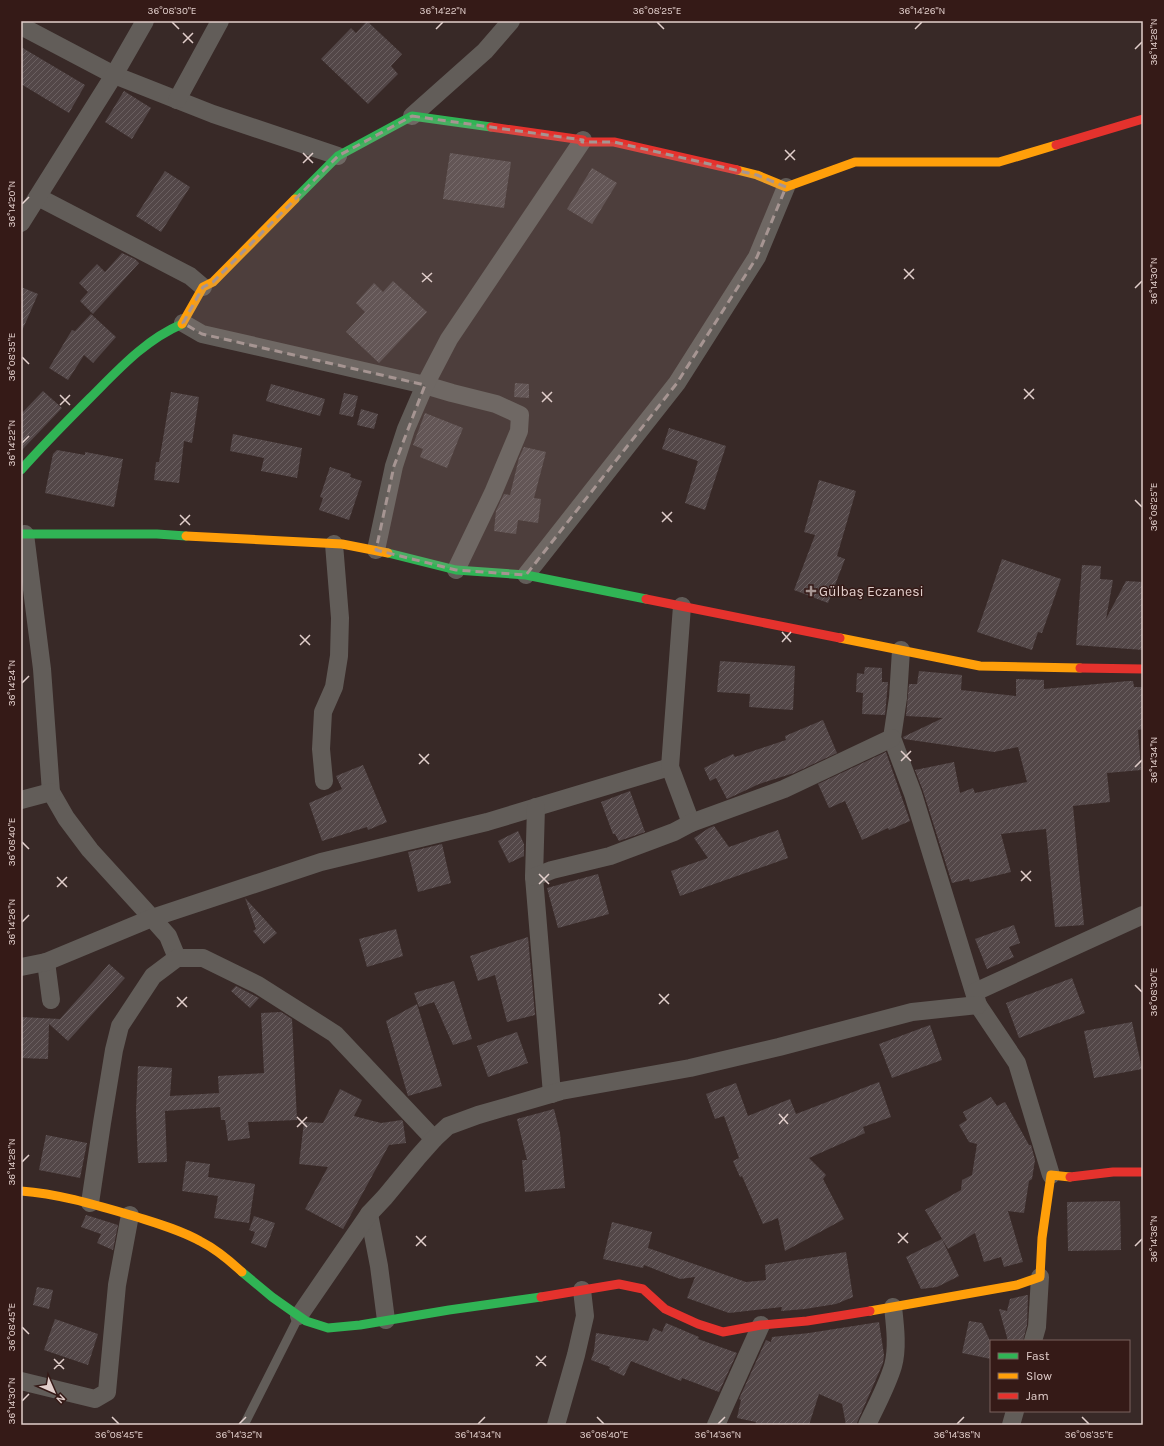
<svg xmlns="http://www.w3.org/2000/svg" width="1164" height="1446" font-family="Karla,sans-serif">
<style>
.building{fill:url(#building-hatch)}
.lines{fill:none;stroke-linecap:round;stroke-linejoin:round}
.lane{stroke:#625d59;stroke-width:9}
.street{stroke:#625d59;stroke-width:18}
.fast{stroke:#30b455;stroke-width:9}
.slow{stroke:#ff9f0a;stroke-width:9}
.jam{stroke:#e5322d;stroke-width:9}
.marked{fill:#a69592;fill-opacity:0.2;stroke:#a69592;stroke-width:3;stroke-dasharray:8 5;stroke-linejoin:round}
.ticks{fill:none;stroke:#e2cfcc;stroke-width:1.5}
.poi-dot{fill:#a69592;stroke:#351a17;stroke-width:1.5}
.labels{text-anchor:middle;stroke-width:3;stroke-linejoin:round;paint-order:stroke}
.poi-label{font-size:14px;fill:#e2cfcc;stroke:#351a17;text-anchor:start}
.neatline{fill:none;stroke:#e2cfcc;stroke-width:1.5}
.ticks-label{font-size:10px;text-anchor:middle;fill:#e2cfcc}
</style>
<defs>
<pattern id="building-hatch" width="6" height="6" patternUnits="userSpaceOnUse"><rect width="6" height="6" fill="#534748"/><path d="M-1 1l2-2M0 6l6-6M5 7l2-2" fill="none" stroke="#6b6061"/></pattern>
</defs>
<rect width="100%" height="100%" fill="#382927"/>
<!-- building -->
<g class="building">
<path d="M367,21L402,54L391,66L398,74L368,104L321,59L351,28L356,33Z"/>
<path d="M21,47L85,85L69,113L21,84Z"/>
<path d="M124,91L151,108L132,139L105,122Z"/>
<path d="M450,153L511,162L504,208L443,199Z"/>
<path d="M592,168L617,183L592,224L567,209Z"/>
<path d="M165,171L190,187L161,232L136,216Z"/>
<path d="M122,253L135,259L139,263L93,314L80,301L88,292L79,283L97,264L105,272Z"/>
<path d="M393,281L427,312L379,363L346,332L365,312L356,303L374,283L383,292Z"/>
<path d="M21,287L38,294L21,333Z"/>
<path d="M91,314L116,337L93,363L84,355L68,380L49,368L72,330L75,331Z"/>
<path d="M515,383L529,384V398L514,397Z"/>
<path d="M271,384L325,399L320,416L266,401Z"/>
<path d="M43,391L62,408L21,451V414Z"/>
<path d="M171,392L199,397L192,443L184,441L179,483L154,480L156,462H159Z"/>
<path d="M344,393L358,396L353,417L339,414Z"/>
<path d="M361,409L378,414L374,429L357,425Z"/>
<path d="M425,413L463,428L447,468L420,457L423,449L413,445Z"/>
<path d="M669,428L726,446L705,510L685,503L698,461L662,449Z"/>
<path d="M233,434L302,448L297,478L261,471L264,458L230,451Z"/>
<path d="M524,447L546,452L534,498L541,499L538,523L518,520L516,534L494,531L496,511L504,494L510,495L519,458Z"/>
<path d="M57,450L85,455V452L123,459L114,507L45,493L53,454Z"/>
<path d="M330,467L351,474L350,477L362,481L349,520L319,510L323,498L320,497Z"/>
<path d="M819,480L856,491L837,556L845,559L828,603L794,590L815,535L804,532Z"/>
<path d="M1002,559L1061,579L1042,633L1038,632L1032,650L977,632Z"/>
<path d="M1082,565L1101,566L1100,579L1113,580L1106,619L1126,581L1143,582V650L1076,645Z"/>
<path d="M720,661L795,666L793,710L749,707L750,694L717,692Z"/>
<path d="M865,667L882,668V682H888L885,715L862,714L863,693L856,692L857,673L864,674Z"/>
<path d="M919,671L962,675L961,690L1016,696V679L1044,680V689L1128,681H1133L1134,687H1143V729L1138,730L1141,770L1107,773L1110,802L1073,806L1084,925L1055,927L1046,829L1001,834L1011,872L970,882L969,879L952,883L923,791L915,770L954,762L960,793L973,788L975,793L1027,782L1018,747L994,752L904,739L903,737L943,718L906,716L909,684H917Z"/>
<path d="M823,720L837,753L794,773L759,784L727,799L716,778L710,781L704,768L733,754L735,757L786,740L785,736Z"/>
<path d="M886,752L910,821L889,830L888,828L862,840L845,801L829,808L818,784Z"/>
<path d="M363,765L387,822L368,830L367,827L322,841L309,803L342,789L336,776Z"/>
<path d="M630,791L645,832L619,841L615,834H613L601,802Z"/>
<path d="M714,826L729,847L778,830L788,858L680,896L671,871L708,858L694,838L709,828Z"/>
<path d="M518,831L524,844V856L509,863L498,841Z"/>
<path d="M442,844L451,883L418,892L408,852Z"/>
<path d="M598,874L609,914L558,928L547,888Z"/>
<path d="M245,898L277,933L264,944L253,931L256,929Z"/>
<path d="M1014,925L1020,943L1009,947L1014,957L987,969L975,939Z"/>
<path d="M396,929L403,956L367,967L359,939Z"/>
<path d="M528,937L535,1015L507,1022L495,975L478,981L470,956Z"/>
<path d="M109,964L125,978L68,1041L49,1024L48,1059L21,1058V1017L60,1019Z"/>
<path d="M1072,978L1085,1013L1019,1038L1006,1003Z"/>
<path d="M454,981L472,1039L453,1045L434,1002L419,1007L414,993Z"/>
<path d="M236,986L259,998L250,1008L231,991Z"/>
<path d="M417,1004L442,1086L408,1096L386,1021Z"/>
<path d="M281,1012L292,1019L297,1120L248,1122L250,1138L228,1141L225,1120H221L220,1107L165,1111L167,1162L138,1163L136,1111L138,1066L172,1068L170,1096L219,1093L218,1076L264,1073L261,1013Z"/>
<path d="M1132,1022L1142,1069L1094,1078L1084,1031Z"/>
<path d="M930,1025L942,1060L892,1078L879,1044Z"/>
<path d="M517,1032L528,1063L488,1077L477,1046Z"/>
<path d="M879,1082L891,1117L863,1127L865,1133L809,1158L826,1175L823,1179L844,1219L785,1251L778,1218L763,1224L742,1176L740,1177L733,1161L739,1158L724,1116L715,1119L706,1094L736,1083L748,1116L790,1099L796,1114Z"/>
<path d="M340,1089L362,1100L354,1116L381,1123L402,1120L403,1122L406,1143L389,1145L343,1229L305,1209L328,1167L299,1164L304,1122L323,1123Z"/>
<path d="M991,1097L997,1106L1005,1102L1029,1145H1031L1035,1160L1032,1179L1029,1181L1024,1213L1008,1211L1023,1262L1004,1267L1001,1257L984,1262L975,1233L948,1249L925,1210L961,1190L962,1180L972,1175L977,1144L969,1142L959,1125L967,1120L963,1112Z"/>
<path d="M554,1109L560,1133L565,1188L525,1192L522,1160H527L517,1119Z"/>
<path d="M46,1135L87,1143L80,1178L39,1170Z"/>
<path d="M186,1161L210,1164L208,1177L255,1184L249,1223L214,1218L218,1196L182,1191Z"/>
<path d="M1120,1201L1121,1250L1068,1251L1067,1202Z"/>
<path d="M86,1215L118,1225L113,1250L97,1243L101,1234L81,1227Z"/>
<path d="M254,1216L275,1223L266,1248L251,1243L255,1232L249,1230Z"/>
<path d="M612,1222L652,1232L648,1248L746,1282L766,1280L765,1265L846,1252L853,1297L836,1304L805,1309L781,1311L782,1307L729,1313L687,1298L695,1277L680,1279L644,1265L643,1268L603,1259Z"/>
<path d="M942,1239L959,1276L937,1287L921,1289L906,1257Z"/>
<path d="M37,1287L53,1290L49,1309L33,1305Z"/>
<path d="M1027,1295H1028L1027,1325L1023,1341H1008L999,1309L1007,1311L1010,1299Z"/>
<path d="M55,1319L98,1334L88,1365L44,1350Z"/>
<path d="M969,1321L982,1323L991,1343V1359L962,1353Z"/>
<path d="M879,1322L884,1355L883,1363L856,1425H846L842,1404L819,1394L809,1425H755L756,1422L737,1418L741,1400L739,1399L766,1340L771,1342L772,1337L809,1333Z"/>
<path d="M666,1323L699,1337L698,1339L737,1353L719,1392L682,1378L681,1381L631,1361L624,1376L609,1369L610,1367L591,1360L594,1351L596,1333L648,1341L653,1328L662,1332Z"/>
</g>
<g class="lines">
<!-- lane -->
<path class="lane" d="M244,1425L299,1316"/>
<!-- street -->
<g class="street">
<path d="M21,26L114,75L213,114L338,156"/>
<path d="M177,100L220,21"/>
<path d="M412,116L485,51L511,21"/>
<path d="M38,197L190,276L203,287"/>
<path d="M21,223L114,75L145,21"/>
<path d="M183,323L202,334L425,385L452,393L496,404L520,415L519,431L493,493L456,570"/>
<path d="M25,534L42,669L51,792L66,818L90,850L152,918L321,862L487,822L670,767"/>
<path d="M376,550L394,466L406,429L425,385L449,339L583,140"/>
<path d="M526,575L677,383L757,257L786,187"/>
<path d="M682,606L670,767L691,823"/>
<path d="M901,650L898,698L892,738L913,794L978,1005L1017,1063L1051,1175"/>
<path d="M324,781L321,749L323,712L334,687L339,656L340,618L334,544"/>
<path d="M21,800L51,792"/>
<path d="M536,807L534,877L552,1094"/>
<path d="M534,877L552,870L610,856L674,832L691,823L784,789L892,738"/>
<path d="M46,962L51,1000"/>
<path d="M21,967L46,962L152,918L168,936L177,958"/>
<path d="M975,992L1143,915"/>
<path d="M90,1203L102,1123L114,1050L120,1026L153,976L177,958H203L258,985L335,1034L434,1139"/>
<path d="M369,1214L379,1266L386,1320"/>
<path d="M299,1316L369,1214L385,1197L418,1157L434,1139L448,1126L478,1115L561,1091L690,1068L779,1047L912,1012L978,1005"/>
<path d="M1033,1341L1037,1327L1040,1277"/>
<path d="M21,1381L95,1399L107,1392L117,1285L130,1215"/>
<path d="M556,1425L576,1355L585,1316L582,1290"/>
<path d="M716,1425L761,1325"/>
<path d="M867,1425C876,1406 887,1386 893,1366C898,1348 895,1325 893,1307"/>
<path d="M1011,1425L1015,1411"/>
</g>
<!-- fast -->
<g class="fast">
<path d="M295,199L338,156L412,116L491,127"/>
<path d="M21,470C43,445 67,421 90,398C119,369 145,340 182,324"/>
<path d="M21,534H157L186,536"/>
<path d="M388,553L456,570L526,575L646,599"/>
<path d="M242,1272L272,1297L306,1321L328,1328L360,1325L449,1310L541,1297"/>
</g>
<!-- slow -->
<g class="slow">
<path d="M737,170L757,175L786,187L855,162H999L1056,145"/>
<path d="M182,324L203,287L213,282L295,199"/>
<path d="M186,536L342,544L388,553"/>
<path d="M840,638L980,666L1080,668"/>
<path d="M21,1191C61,1194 99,1206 137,1217C159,1224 180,1230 200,1241C216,1249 229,1260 242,1272"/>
<path d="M870,1311L1017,1285L1040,1277L1042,1238L1051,1175L1070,1177"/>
</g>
<!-- jam -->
<g class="jam">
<path d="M491,127L583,140L582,142H614L737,170"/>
<path d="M1056,145L1143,119"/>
<path d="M646,599L840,638"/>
<path d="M1080,668L1143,669"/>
<path d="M1070,1177L1113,1172H1143"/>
<path d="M541,1297L619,1284L643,1289L665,1309L698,1324L723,1332L761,1325L807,1321L870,1311"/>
</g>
</g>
<!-- marked area -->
<path class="marked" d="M412,116L583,140L582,142H614L757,175L786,187L757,257L677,383L526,575L456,570L376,550L394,466L425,385L202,334L183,323L203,287L213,282L338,156Z"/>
<!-- ticks -->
<path class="ticks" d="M172,22L179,29M657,22L664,29M436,29L443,22M915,29L922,22M183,33L193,43M183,43L193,33M1135,49L1142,42M785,150L795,160M303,153L313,163M785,160L795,150M303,163L313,153M22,204L29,197M904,269L914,279M422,273L432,282M904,279L914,269M422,282L432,273M1135,288L1142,281M22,357L29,364M1024,389L1034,399M542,392L552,402M60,395L70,405M1024,399L1034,389M542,402L552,392M60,405L70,395M22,443L29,436M1135,500L1142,507M662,512L672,522M180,515L190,525M662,522L672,512M180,525L190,515M782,632L791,642M300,635L310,645M782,642L791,632M300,645L310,635M22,683L29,676M901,751L911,761M419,754L429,764M901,761L911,751M419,764L429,754M1135,767L1142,760M22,842L29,849M1021,871L1031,881M539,874L549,884M57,877L67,887M1021,881L1031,871M539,884L549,874M57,887L67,877M22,922L29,915M1135,985L1142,992M659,994L669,1004M177,997L187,1007M659,1004L669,994M177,1007L187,997M779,1114L788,1124M297,1117L307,1127M779,1124L788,1114M297,1127L307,1117M22,1162L29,1155M898,1233L908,1243M416,1236L426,1246M898,1243L908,1233M416,1246L426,1236M1135,1246L1142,1239M22,1327L29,1334M536,1356L546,1366M54,1359L64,1369M536,1366L546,1356M54,1369L64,1359M22,1401L29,1394M112,1417L119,1424M597,1417L604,1424M1082,1417L1089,1424M239,1424L246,1417M478,1424L485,1417M718,1424L725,1417M957,1424L964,1417"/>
<!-- markers -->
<path class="poi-dot" d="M809 585h4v4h4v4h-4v4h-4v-4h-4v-4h4z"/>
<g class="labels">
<!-- poi labels -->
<g class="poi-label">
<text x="819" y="596">Gülbaş Eczanesi</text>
</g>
</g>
<!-- border -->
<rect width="1164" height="1446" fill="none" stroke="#351a17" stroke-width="44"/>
<!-- legend -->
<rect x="990" y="1340" width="140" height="72" fill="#351a17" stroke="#7a625f"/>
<rect x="998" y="1353" width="20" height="6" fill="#30b455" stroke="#7a625f"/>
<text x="1026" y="1360" font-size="12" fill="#e2cfcc">Fast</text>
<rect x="998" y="1373" width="20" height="6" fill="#ff9f0a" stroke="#7a625f"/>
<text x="1026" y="1380" font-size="12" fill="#e2cfcc">Slow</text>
<rect x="998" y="1393" width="20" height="6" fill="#e5322d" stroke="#7a625f"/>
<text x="1026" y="1400" font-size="12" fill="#e2cfcc">Jam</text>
<!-- north arrow -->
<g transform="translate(54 1392) rotate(135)" stroke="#351a17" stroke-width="3" paint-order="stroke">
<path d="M0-3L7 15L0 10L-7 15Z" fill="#e2cfcc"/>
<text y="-6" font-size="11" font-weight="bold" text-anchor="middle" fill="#e2cfcc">N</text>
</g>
<rect x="22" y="22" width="1120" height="1402" class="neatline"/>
<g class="ticks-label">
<text x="172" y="14">36°08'30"E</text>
<text x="443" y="14">36°14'22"N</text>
<text x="657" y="14">36°08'25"E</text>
<text x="922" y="14">36°14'26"N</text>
<text transform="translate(1153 42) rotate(-90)" y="4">36°14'28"N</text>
<text transform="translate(11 204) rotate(-90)" y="4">36°14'20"N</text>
<text transform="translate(1153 281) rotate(-90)" y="4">36°14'30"N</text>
<text transform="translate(11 357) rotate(-90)" y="4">36°08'35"E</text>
<text transform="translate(11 443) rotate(-90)" y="4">36°14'22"N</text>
<text transform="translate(1153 507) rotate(-90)" y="4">36°08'25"E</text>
<text transform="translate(11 683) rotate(-90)" y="4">36°14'24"N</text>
<text transform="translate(1153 760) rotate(-90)" y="4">36°14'34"N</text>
<text transform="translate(11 842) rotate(-90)" y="4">36°08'40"E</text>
<text transform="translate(11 922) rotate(-90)" y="4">36°14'26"N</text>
<text transform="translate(1153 992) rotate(-90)" y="4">36°08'30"E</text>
<text transform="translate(11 1162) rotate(-90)" y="4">36°14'28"N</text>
<text transform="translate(1153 1239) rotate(-90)" y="4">36°14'38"N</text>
<text transform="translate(11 1327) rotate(-90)" y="4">36°08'45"E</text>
<text transform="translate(11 1401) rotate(-90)" y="4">36°14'30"N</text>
<text x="119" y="1438">36°08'45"E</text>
<text x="239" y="1438">36°14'32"N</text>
<text x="478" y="1438">36°14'34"N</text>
<text x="604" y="1438">36°08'40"E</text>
<text x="718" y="1438">36°14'36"N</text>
<text x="957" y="1438">36°14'38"N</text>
<text x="1089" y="1438">36°08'35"E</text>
</g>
</svg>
